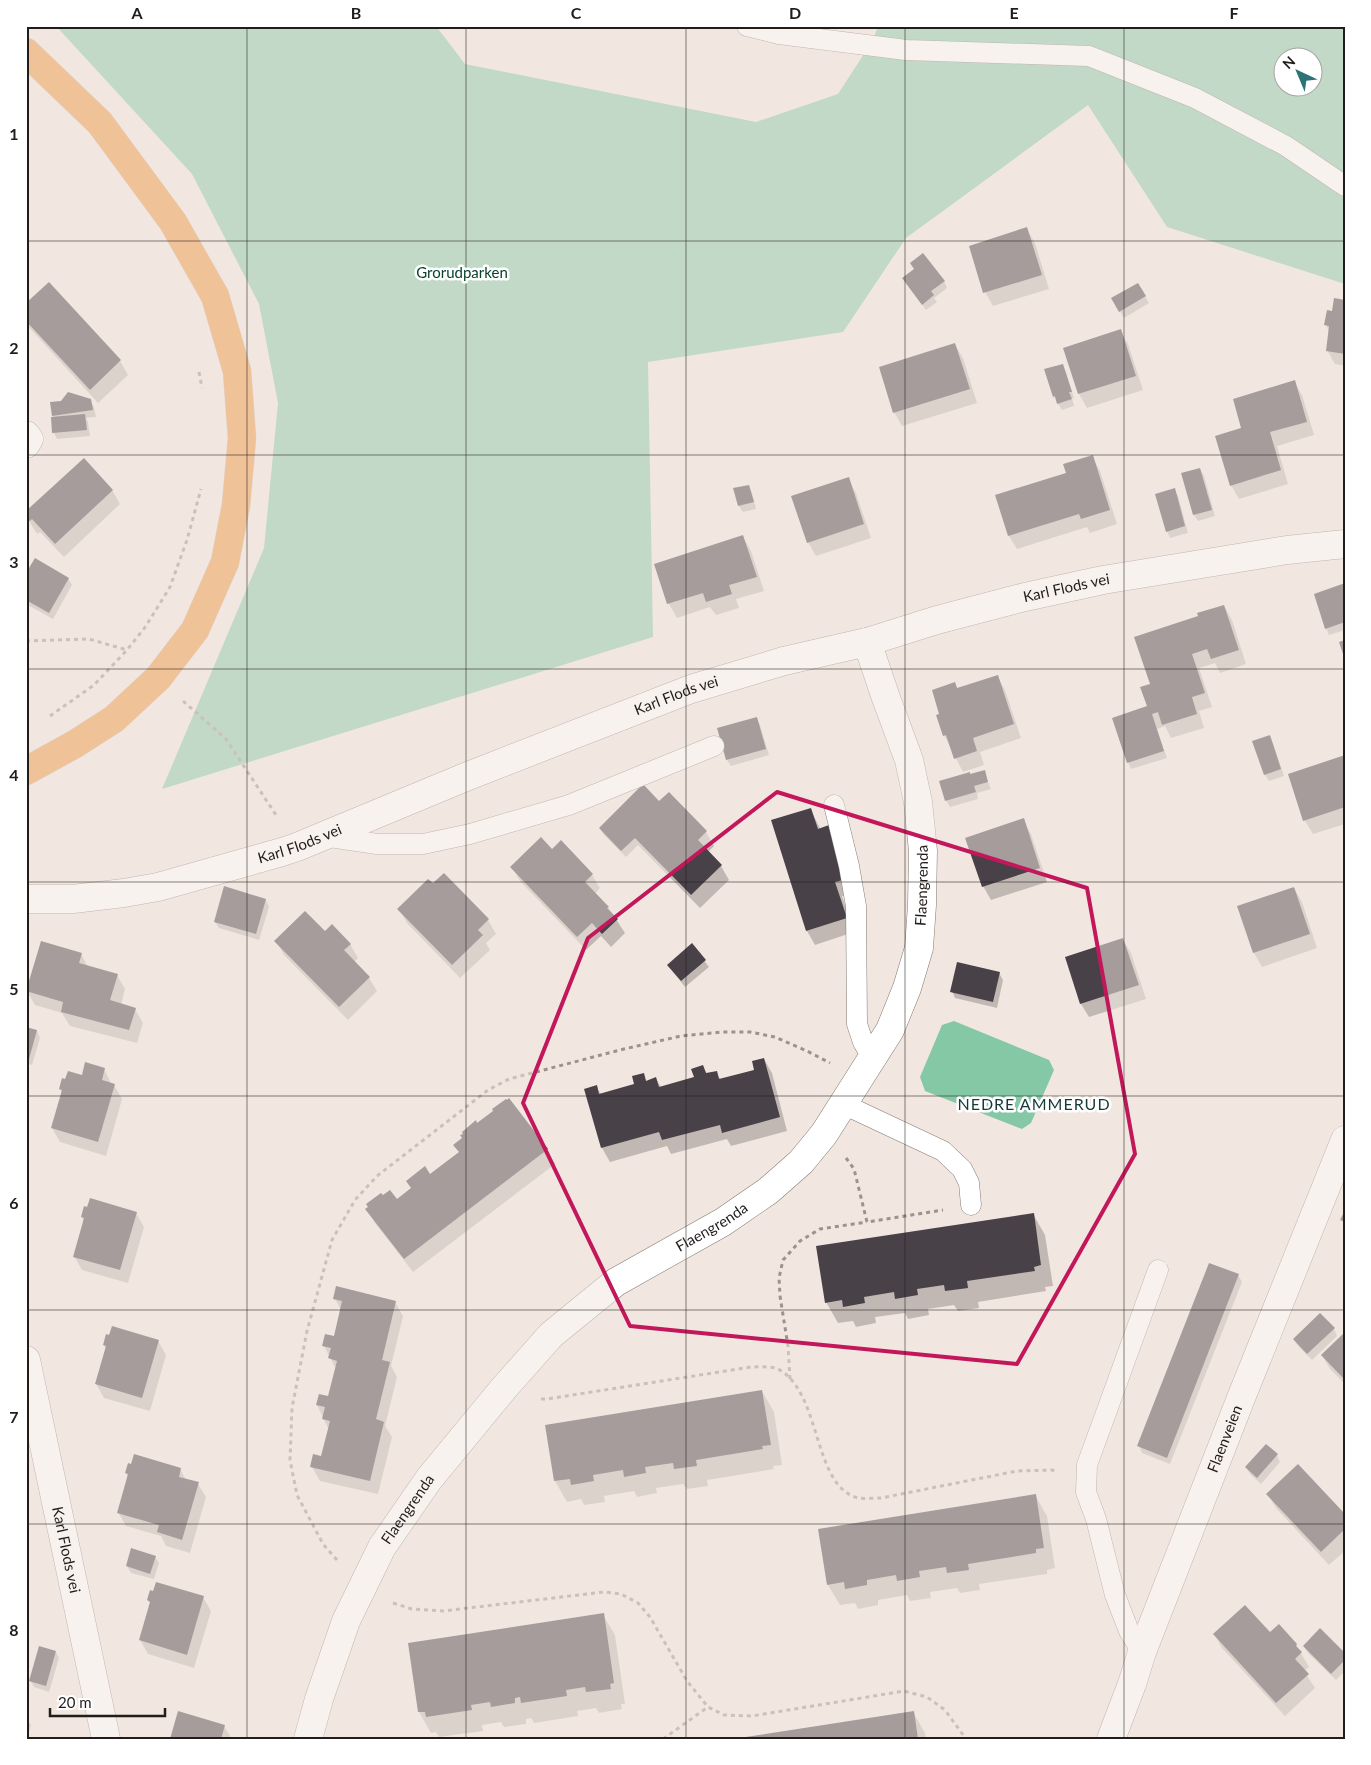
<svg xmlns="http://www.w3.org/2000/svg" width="1371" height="1765" font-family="Lato,sans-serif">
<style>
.green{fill:#85c8a6;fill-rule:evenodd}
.shadow{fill:#0003}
.building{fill:#484148}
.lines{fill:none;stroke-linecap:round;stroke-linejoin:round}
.lane-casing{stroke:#837a74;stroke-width:21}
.street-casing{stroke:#837a74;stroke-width:29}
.highway-casing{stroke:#cac9c8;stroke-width:29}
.path{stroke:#9b938e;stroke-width:3;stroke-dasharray:4 4;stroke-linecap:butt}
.lane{stroke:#fff;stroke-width:20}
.street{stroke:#fff;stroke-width:28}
.highway{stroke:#ec9442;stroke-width:28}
.marked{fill:none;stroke:#c2185b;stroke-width:4;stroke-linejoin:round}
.grid{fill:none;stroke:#211d1b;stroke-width:1;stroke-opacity:0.55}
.labels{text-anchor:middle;stroke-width:5;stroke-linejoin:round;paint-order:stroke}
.park-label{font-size:15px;fill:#08432c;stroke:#fff}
.street-label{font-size:15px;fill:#211d1b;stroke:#fff}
.neighbourhood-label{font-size:16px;letter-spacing:1px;fill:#163939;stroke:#fff}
.neatline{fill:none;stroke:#211d1b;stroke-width:2}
.grid-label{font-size:16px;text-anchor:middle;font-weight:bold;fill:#211d1b}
</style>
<rect width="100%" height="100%" fill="#f2e7e0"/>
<!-- green -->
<g class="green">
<path d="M56,26H436L465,64L756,122L838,94L873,40L878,26H1345V284L1167,227L1088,105L906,238L843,332L648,362L653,637L162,789L264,548L278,403L259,304L192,174ZM1284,58H1314V88H1284Z"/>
<path d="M954,1021L1049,1060L1054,1070L1031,1123L1022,1129L925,1091L920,1077L942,1025Z"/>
</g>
<!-- shadow -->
<g class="shadow">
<path d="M1027,229L1035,243L1049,289L993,306L985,292Z"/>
<path d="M904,279L944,281L947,288L934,298L937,302L926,310Z"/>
<path d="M49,284L120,361L128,375L98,403L26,324V305Z"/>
<path d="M1138,284L1149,303L1124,318L1113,299Z"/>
<path d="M1345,301V366L1335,364L1327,350L1330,332L1325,324L1333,312Z"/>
<path d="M1120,330L1128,344L1143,390L1087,408L1079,394L1065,348Z"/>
<path d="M955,345L963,358L977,403L902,426L894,412Z"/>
<path d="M1062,365L1066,372L1074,398H1072L1074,406L1062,410L1054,397L1046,370Z"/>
<path d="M1294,382L1302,395L1314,435L1277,446L1288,484L1239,499L1231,485L1242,429Z"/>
<path d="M90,400L94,407L96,417L86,418L88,422L90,436L57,439L54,433V418L53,416Z"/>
<path d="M1092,457L1100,471L1117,524L1090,533L1087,527L1017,549L1009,536L997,496L1067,473Z"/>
<path d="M1200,469L1204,476L1215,516L1198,521L1194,515Z"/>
<path d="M848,479L856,493L871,538L816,556L808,542Z"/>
<path d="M749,486L752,493L756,509L743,512L739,506L735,489Z"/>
<path d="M112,490L120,504L64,557L40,532L38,534L35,531L27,517Z"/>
<path d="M1174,490L1178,496L1188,533L1170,538L1167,531Z"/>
<path d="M743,537L751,551L764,591L736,599L739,608L716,615L710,607L677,618L669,604L656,564Z"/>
<path d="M26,576L68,578L72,585L53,619L26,604Z"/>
<path d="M1345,585V630L1329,635L1326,628Z"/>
<path d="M1224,606L1232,620L1246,664L1220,673L1215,663L1199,668L1212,707L1199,711L1204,728L1171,738L1165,726L1157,729L1167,758L1131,769L1128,762L1148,707L1151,685L1199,617Z"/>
<path d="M997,676L1005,690L1021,738L980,752L984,765L963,772L944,735L941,715L955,684L958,689Z"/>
<path d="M756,718L760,725L769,755L731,766L727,760Z"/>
<path d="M1269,737L1273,743L1284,776L1269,781L1265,775Z"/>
<path d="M1345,756V824L1313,834L1305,821L1289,775Z"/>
<path d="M984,772L991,789L977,793L978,799L950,807L946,800L970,776Z"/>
<path d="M669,794L706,832L714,846L708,852L721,866L729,880L700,908L638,845L626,857L604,835L600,828L659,803Z"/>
<path d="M810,809L854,893L842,896L854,932L815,945L807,931L773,821Z"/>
<path d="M1023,820L1031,834L1047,882L991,900L983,886Z"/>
<path d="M552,850L592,875L600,888L595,894L608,907L625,933L611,947L601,936L586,950L520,881L512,867Z"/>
<path d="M444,874L488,920L496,934L486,943L490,950L460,978L407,923L399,909L433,885Z"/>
<path d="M1294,888L1302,902L1317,948L1262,967L1254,953L1239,907Z"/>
<path d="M266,900L269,907L259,940L219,928L215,922Z"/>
<path d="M325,933L350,944L358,958L354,962L369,978L377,991L348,1020L284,955L276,941Z"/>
<path d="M1123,940L1131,953L1146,999L1089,1017L1081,1004Z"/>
<path d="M692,945L709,967L685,987L668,965Z"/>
<path d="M81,954L88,967L117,975L125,989L121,1005L135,1009L143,1023L137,1043L70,1026L62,1013L35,1005L27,991Z"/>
<path d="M999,973L1003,980L997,1008L955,998L952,991Z"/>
<path d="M26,1028L37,1031L40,1038L32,1065L26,1063Z"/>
<path d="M764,1059L772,1073L787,1131L731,1146L727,1139L671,1154L667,1146L610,1162L602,1148L596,1087L601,1094L636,1085L643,1074L647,1082L656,1079L661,1087L695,1078L703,1067L707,1074L716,1072L721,1080L755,1070Z"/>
<path d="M104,1069L112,1085H114L122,1099L106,1156L60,1142L52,1128L62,1093L60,1089L83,1076Z"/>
<path d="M509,1100L547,1150L555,1164L413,1272L375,1223L367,1209L397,1201L460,1153L464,1139L477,1124Z"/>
<path d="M136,1213L144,1227L128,1283L82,1270L74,1256L84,1222L82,1217Z"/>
<path d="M1033,1214L1045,1235L1053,1286L1045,1287L1046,1291L978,1302L979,1308L958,1311L954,1305L928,1309L929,1315L908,1319L905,1313L875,1317L876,1323L856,1327L853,1321L838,1323L826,1302Z"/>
<path d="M1238,1275L1242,1282L1170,1464L1142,1453L1139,1446Z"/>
<path d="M335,1299L395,1302L403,1316L391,1366L397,1377L385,1426L392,1437L378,1494L320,1481L312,1467L322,1458L329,1430L317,1405L329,1397L336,1369L324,1346L334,1338L341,1310Z"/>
<path d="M1334,1329L1337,1336L1312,1360L1298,1346L1294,1340Z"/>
<path d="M1345,1334V1384L1330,1369L1322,1355Z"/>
<path d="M158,1341L166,1355L150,1411L104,1398L96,1384L106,1350L104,1345Z"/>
<path d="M762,1391L774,1412L782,1465L773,1466L774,1469L707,1480L708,1486L687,1489L683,1484L656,1488L657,1493L637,1497L634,1491L604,1496L605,1502L584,1505L581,1499L567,1502L555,1481L546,1426Z"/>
<path d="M1277,1455L1280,1462L1261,1484L1250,1474L1246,1467Z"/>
<path d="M180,1469L186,1480L198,1484L206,1497L190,1553L166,1546L161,1536L126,1526L118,1512L128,1477L126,1473Z"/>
<path d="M1035,1495L1047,1516L1055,1568L1047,1570V1574L979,1584L980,1590L960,1593L957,1588L930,1592L931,1598L910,1601L907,1595L878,1600V1605L858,1609L855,1603L840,1605L828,1585Z"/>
<path d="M1268,1495L1345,1516V1551L1329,1565L1276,1508Z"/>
<path d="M155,1557L159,1563L154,1579L131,1573L127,1566Z"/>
<path d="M203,1597L211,1611L194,1668L148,1654L140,1640L151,1604L148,1600Z"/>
<path d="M603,1615L615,1635L625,1704H621L622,1709L599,1713L596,1708L577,1711L578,1716L534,1723L531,1718L526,1719V1724L504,1727L501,1722L482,1725L483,1731L439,1737L436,1732L431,1733L419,1712Z"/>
<path d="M1269,1633L1296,1645L1309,1667L1304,1671L1315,1688L1285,1716L1222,1648L1214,1634Z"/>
<path d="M1304,1646L1345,1654V1671L1336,1680L1308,1653Z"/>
<path d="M56,1652L59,1658L49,1692L34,1687L30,1680Z"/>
<path d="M913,1712L925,1733L926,1739H740Z"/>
<path d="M26,1717L31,1725L27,1739H26Z"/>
<path d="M224,1726L232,1739H171Z"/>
</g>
<!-- building -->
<g class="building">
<path d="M1027,227L1042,275L983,293L969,246Z"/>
<path d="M923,253L945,281L931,291L934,295L922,305L902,278L914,269L910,263Z"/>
<path d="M49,282L121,360L90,390L26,321V303Z"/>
<path d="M1138,283L1146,296L1119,312L1111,298Z"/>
<path d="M1334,298L1345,300V354L1326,351L1329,326L1324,325L1327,310L1332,311Z"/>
<path d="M1121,329L1136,376L1078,394L1063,348Z"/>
<path d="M955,343L970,389L893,413L879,367Z"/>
<path d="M1063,364L1072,392H1069L1072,399L1057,404L1055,396L1053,397L1044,369Z"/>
<path d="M1295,380L1307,422L1270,432L1281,470L1230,486L1215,436L1241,428L1233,399Z"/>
<path d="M68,392L91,399L93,410L52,416L50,402L61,401Z"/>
<path d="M85,414L87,430L52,433L51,417Z"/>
<path d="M1093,455L1110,510L1081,519L1079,514L1008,536L995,495L1066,473L1063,464Z"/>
<path d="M84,458L113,490L55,544L32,519L30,521L26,518V511Z"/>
<path d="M1200,468L1212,510L1193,515L1181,473Z"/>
<path d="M849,477L864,524L807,543L791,496Z"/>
<path d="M749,485L754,502L738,506L733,488Z"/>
<path d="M1175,488L1185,526L1166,532L1155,494Z"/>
<path d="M743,535L757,577L729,585L732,594L706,602L703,593L667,604L654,564Z"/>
<path d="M35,558L69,578L49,613L26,600V573Z"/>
<path d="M1345,583V622L1325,629L1314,594Z"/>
<path d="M1224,605L1239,650L1211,659L1207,649L1192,654L1205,693L1192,697L1197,714L1162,725L1158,712L1152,714L1164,751L1127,763L1112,718L1147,706L1140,687L1150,684L1134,637L1198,616L1197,613Z"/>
<path d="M1345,640V657H1344L1339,642Z"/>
<path d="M998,675L1014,724L973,738L977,751L954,759L946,735L943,736L936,715L939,714L932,690L955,682L957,688Z"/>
<path d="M757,717L766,749L726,760L717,728Z"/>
<path d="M1270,735L1281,769L1264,775L1252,741Z"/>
<path d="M1345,755V807L1303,821L1288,774Z"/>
<path d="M985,770L988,782L974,786L976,792L945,801L939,781L970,772V774Z"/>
<path d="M643,784L659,801L669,792L707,831L698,840L722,865L691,895L635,838L621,851L599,828Z"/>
<path d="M811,808L818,829L829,825L847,879L835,882L847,918L806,931L771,820Z"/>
<path d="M1024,818L1040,868L982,887L965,838Z"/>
<path d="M541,837L552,849L561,840L593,874L585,882L609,907L607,908L618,919L602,934L592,923L577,937L510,867Z"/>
<path d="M444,873L489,919L478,930L483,935L452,965L397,909L428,879L433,883Z"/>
<path d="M224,886L266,899L256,934L214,922Z"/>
<path d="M1294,887L1310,934L1253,953L1237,906Z"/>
<path d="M305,911L325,931L332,924L351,944L344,950L370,977L339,1007L274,941Z"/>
<path d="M1123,938L1139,985L1080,1004L1065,957Z"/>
<path d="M41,941L82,953L79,963L118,974L110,1000L136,1008L129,1030L61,1012L63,1002L26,991Z"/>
<path d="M692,943L706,960L681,981L667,965Z"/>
<path d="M957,962L1000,972L993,1002L950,992Z"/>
<path d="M26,1027L37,1030L29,1059H26Z"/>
<path d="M764,1058L780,1117L722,1133L720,1125L662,1140L659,1132L601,1148L584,1089L597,1085L599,1094L634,1084L632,1076L644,1073L646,1081L656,1077L659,1087L694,1077L691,1069L703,1065L706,1073L717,1071L719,1079L754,1070L752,1061Z"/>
<path d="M85,1062L105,1068L102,1080L115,1084L98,1142L51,1128L62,1090L59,1089L62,1078L65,1079L68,1071L82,1075Z"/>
<path d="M509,1098L548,1149L404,1259L365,1209L368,1207L366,1204L381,1193L383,1195L390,1190L397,1199L411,1188L406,1181L425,1166L430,1174L459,1152L453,1145L462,1138L460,1135L463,1134L462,1132L476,1120L477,1123L493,1111L492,1109L506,1099L507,1100Z"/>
<path d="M90,1198L137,1212L120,1270L73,1257L84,1218L81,1217L84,1206L87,1207Z"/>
<path d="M1345,1210V1222L1340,1220Z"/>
<path d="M1034,1213L1041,1265L1034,1267L1035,1271L967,1281L968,1288L945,1291L944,1285L917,1289L918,1295L895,1299L894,1292L864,1297L865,1303L843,1307L842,1300L825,1303L816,1246Z"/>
<path d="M1209,1263L1239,1274L1167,1458L1137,1446Z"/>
<path d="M336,1286L396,1301L382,1360L390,1362L376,1419L384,1422L370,1481L310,1467L313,1454L321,1456L330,1421L322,1419L325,1407L316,1405L319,1394L328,1396L337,1361L328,1358L331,1348L322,1346L325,1334L334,1336L342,1301L333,1299Z"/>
<path d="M1320,1313L1335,1328L1307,1354L1293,1339Z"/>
<path d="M112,1326L159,1340L142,1398L95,1384L106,1346L103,1345L106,1334L109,1335Z"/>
<path d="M1345,1332V1380L1321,1355Z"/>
<path d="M762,1390L771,1445L762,1446L763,1449L696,1460L697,1466L674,1469L673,1463L645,1467L646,1473L624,1477L623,1470L593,1475L594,1481L571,1485L570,1479L554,1481L545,1425Z"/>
<path d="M1266,1444L1278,1454L1257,1478L1245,1467Z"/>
<path d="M134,1454L181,1468L179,1477L199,1482L182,1540L157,1532L159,1525L117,1513L128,1474L125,1473L128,1463L131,1464Z"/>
<path d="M1298,1464L1345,1514V1529L1321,1552L1266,1494Z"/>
<path d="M1036,1494L1044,1548L1036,1549V1553L968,1564L969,1570L947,1573L946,1567L919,1571L920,1577L897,1581L896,1575L867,1580V1585L845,1589L844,1582L827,1585L818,1529Z"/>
<path d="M131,1548L156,1556L150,1574L126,1566Z"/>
<path d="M156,1582L204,1596L187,1655L139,1640L150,1602L147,1600L150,1590L153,1591Z"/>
<path d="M1245,1605L1270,1632L1279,1624L1297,1644L1296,1646L1302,1652L1295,1659L1309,1674L1276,1703L1213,1634Z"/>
<path d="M604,1613L614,1683L610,1684L611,1689L586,1692L585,1687L566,1690L567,1696L521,1703L520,1697L515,1698V1703L491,1707L490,1702L471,1705L472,1710L426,1717L425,1712H418L408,1643Z"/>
<path d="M1320,1628L1345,1653V1660L1331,1674L1303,1646Z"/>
<path d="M39,1646L56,1651L46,1686L29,1681Z"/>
<path d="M178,1711L225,1725L221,1739H170Z"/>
<path d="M914,1711L918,1739H739V1738Z"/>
</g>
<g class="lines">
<defs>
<g id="lane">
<path d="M747,26L779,34L906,50L1089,56L1195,98L1286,146L1345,186"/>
<path d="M834,805L849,866L856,906L857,1024L863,1042L872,1057"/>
<path d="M323,836L377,844H423L470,834L569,805L714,746"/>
<path d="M843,1104L943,1151L962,1169L969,1183L971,1205"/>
<path d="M1142,1652L1129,1631L1115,1595L1096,1519L1086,1492L1087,1465L1158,1270"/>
</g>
<g id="street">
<path d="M26,435L29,439L26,444"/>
<path id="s1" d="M26,899H73L124,893L158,887L282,852L297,847L468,776L691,689L784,661L867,642L937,620L1025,597L1103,580L1287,550L1345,544"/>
<path id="s2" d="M26,1360L106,1739"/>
<path id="s3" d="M308,1739L319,1699L346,1621L382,1547L429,1479L504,1388L551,1335L616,1282L723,1222L768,1191L801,1162L824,1134L890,1030L907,988L919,948L922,905L923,851L918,802L909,760L886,698L867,642"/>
<path id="s4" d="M1111,1739L1132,1684L1142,1652L1241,1398L1345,1140"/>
</g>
<path id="highway" d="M26,52L100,123L173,222L215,296L237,371L242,438L236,505L225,562L195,630L158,678L114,719L75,744L26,771"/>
</defs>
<!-- lane casing -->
<use href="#lane" class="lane-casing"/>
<!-- street casing -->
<use href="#street" class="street-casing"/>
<!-- highway casing -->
<use href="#highway" class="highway-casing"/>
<!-- path -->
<g class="path">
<path d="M199,372L202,388"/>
<path d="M26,641L89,639L127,650"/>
<path d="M183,701L226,739L278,818"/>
<path d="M50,716L94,685L127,650L146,626L170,587L187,540L201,489"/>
<path d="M846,1158L854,1169L867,1222L943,1210"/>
<path d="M790,1379L788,1346L780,1296L779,1278L783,1260L800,1241L820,1229L867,1222"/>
<path d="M541,1399H547L751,1367C759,1367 771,1366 778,1369C822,1392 812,1486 858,1498C864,1499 874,1498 881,1498L1017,1471L1052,1470L1057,1472"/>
<path d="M337,1560L323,1544L297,1495L290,1460L292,1408L307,1331L332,1240L355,1200L377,1176L488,1090L509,1079L624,1049L681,1036L722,1032H750L775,1037L807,1051L830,1063"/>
<path d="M393,1603L412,1609L443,1611L604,1592L621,1594L638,1603L650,1617L687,1681L708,1707L724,1715L752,1716L904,1691L927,1697L945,1710L966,1739"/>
<path d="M663,1739L708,1707"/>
</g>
<!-- lane -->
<use href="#lane" class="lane"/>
<!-- street -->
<use href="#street" class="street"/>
<!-- highway -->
<use href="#highway" class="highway"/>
</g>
<!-- marked area -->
<path d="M0 0H1371V1765H0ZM777,792L1087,888L1135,1154L1017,1364L630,1326L523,1103L588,938Z" fill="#f2e7e0" fill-opacity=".55" fill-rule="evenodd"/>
<path class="marked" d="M777,792L1087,888L1135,1154L1017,1364L630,1326L523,1103L588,938Z"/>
<!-- grid -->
<path class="grid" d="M247,26V1739M466,26V1739M686,26V1739M905,26V1739M1124,26V1739M26,241H1345M26,455H1345M26,669H1345M26,882H1345M26,1096H1345M26,1310H1345M26,1524H1345"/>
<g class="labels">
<!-- park labels -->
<g class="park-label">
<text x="462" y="278">Grorudparken</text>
</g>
<!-- street labels -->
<g class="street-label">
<text dy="5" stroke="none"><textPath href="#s1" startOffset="1091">Karl Flods vei</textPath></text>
<text dy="5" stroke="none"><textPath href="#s1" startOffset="686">Karl Flods vei</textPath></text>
<text dy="5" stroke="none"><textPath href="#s1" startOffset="281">Karl Flods vei</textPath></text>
<text dy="5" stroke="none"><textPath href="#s3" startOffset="1092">Flaengrenda</textPath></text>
<text dy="5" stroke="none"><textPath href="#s3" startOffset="672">Flaengrenda</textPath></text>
<text dy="5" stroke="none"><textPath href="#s4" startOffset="321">Flaenveien</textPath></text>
<text dy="5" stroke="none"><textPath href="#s3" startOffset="252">Flaengrenda</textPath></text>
<text dy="5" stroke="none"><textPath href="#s2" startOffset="194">Karl Flods vei</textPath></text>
</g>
<!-- neighbourhood labels -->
<g class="neighbourhood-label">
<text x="1034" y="1110">NEDRE AMMERUD</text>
</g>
</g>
<!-- border -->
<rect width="1371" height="1765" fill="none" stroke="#ffffff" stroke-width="55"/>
<!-- north arrow -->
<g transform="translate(1298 72) rotate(316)"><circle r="24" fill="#ffffff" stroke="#a6a5a4"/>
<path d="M0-4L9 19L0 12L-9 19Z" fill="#2a7475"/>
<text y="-8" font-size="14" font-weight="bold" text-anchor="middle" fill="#211d1b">N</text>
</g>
<!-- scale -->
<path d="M50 1708v8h115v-8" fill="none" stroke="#211d1b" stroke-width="2.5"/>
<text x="58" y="1708" font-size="15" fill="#211d1b" stroke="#ffffff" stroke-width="4" paint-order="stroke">20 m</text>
<rect x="28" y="28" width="1316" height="1710" class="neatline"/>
<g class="grid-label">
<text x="137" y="19">A</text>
<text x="356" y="19">B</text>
<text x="576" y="19">C</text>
<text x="795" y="19">D</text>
<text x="1014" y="19">E</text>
<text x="1234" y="19">F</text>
<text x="14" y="140">1</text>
<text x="14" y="354">2</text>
<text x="14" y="568">3</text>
<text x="14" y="781">4</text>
<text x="14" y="995">5</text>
<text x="14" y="1209">6</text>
<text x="14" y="1423">7</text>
<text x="14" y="1636">8</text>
</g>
</svg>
